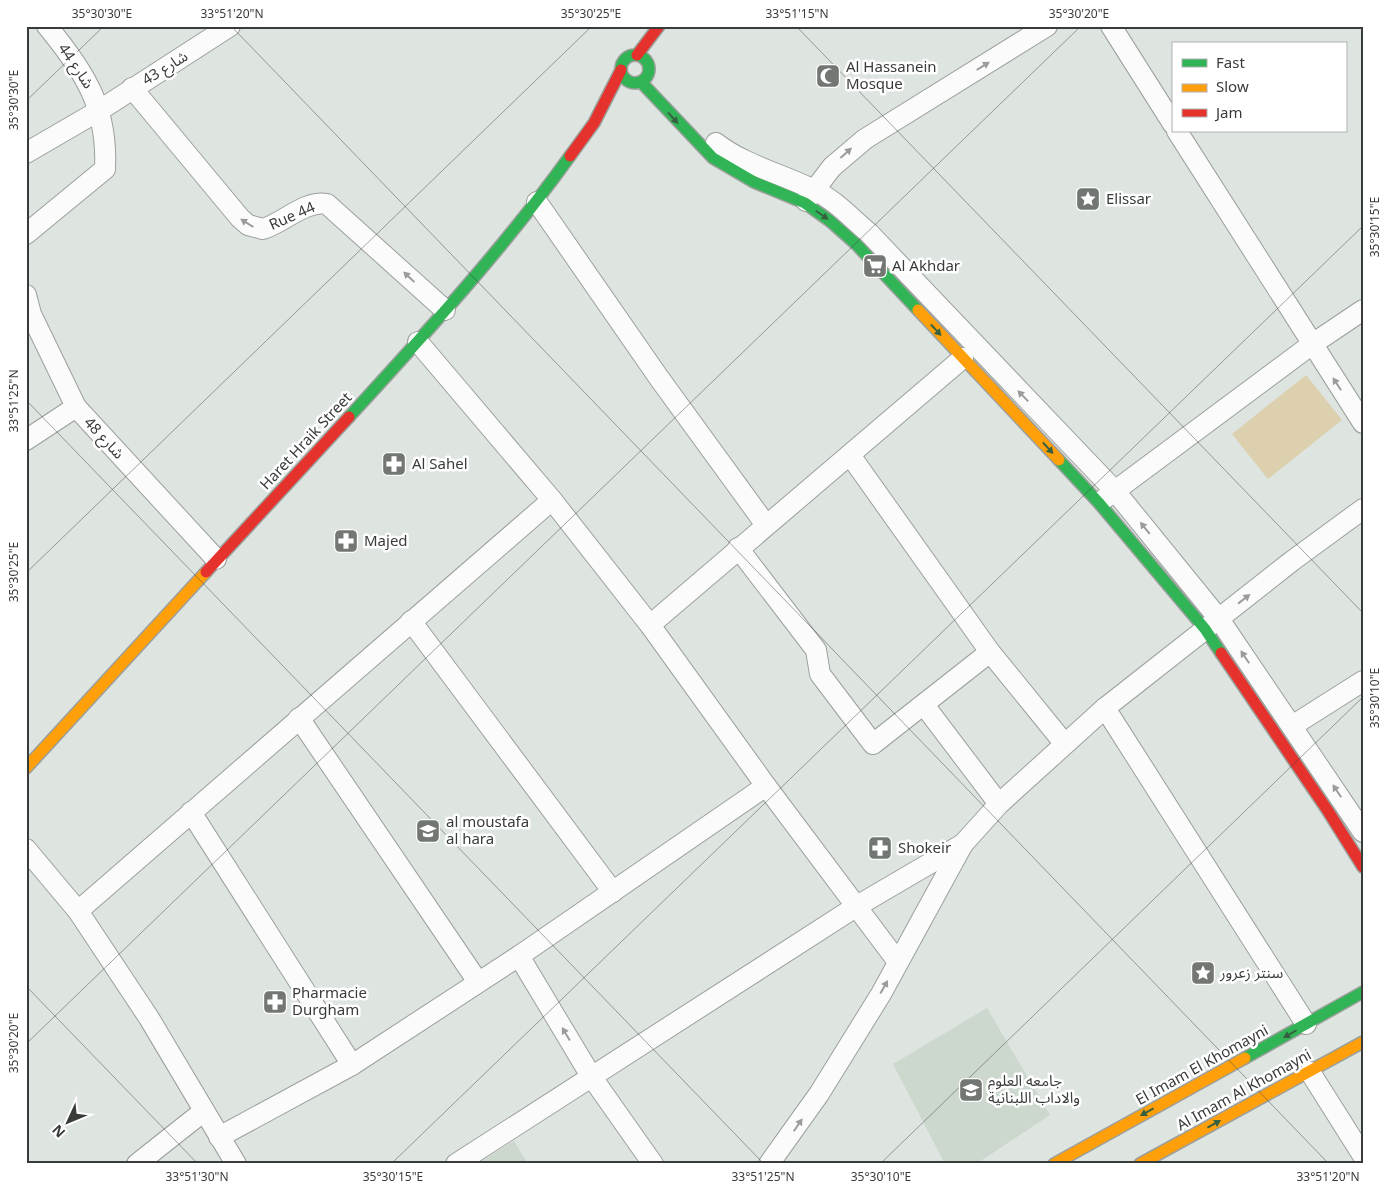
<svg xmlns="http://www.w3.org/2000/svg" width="1389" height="1190" font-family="Georgia,'Noto Sans Arabic',serif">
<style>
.built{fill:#ccd7ce}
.pitch{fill:#dcd0af}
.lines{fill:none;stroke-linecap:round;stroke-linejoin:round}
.street-casing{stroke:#9ca09c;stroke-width:22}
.fast-casing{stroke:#9ca09c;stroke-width:14}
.slow-casing{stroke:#9ca09c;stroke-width:14}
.jam-casing{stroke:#9ca09c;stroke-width:14}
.street{stroke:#fafbfa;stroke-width:20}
.fast{stroke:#30b455;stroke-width:11}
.slow{stroke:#ff9f0a;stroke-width:11}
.jam{stroke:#e5322d;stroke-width:11}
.oneway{fill:#999c9a}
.oneway2{fill:#366041}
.ticks{fill:none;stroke:#383c39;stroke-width:1;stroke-opacity:0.45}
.labels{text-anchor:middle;stroke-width:5;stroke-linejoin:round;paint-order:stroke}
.street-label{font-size:15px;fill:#383c39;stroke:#fff}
.poi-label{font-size:15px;fill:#383c39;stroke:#fff;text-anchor:start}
.neatline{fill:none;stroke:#383c39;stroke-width:2}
.ticks-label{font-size:12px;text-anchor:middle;fill:#383c39}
</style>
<rect width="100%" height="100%" fill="#dee4df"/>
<!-- built -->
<g class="built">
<path d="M987,1008L1050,1115L976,1164H945L893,1064Z"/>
<path d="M514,1141L528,1164H477Z"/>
</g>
<!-- pitch -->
<path class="pitch" d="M1306,375L1342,420L1268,479L1232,434Z"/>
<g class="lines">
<defs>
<g id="street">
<path d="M1111,26L1173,124"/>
<path d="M132,88L240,218L248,225L263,229C283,223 305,200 327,204L445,310"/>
<path d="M1177,131L1363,423"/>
<path d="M716,143C744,165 782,174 814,190C835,200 851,218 869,233L1115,491L1219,619L1363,832"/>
<path d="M26,153L100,110L230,26"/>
<path d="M806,201L832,167L865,139L1047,26"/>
<path d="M537,202L659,378L766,525"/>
<path d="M26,234L105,169C108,108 85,72 47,26"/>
<path d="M26,295L31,314L76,407L216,559"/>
<path d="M418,342L552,500L650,625L766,786L898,962"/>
<path d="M26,440L76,407"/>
<path d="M850,455L990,652L1064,743"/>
<path d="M1104,499L1311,345L1363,310"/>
<path d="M738,548L816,650L820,674L873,744L990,652"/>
<path d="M411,621L613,892"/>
<path d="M650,625L963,358"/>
<path d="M924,705L999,804"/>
<path d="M1105,708L1306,1024"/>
<path d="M299,718L478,982"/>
<path d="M1292,726L1363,681"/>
<path d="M191,812L352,1065"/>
<path d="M26,849L78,911L149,1018L236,1164"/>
<path d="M78,911L552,500"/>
<path d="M519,956L591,1076L653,1164"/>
<path d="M1310,1072L1363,1156"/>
<path d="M219,1137L352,1065L519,956L766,786"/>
<path d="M137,1164L204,1111"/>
<path d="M456,1164L857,906L963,844"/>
<path d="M769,1164L819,1094L881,994L963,844L999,804L1105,708L1292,561L1363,509"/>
</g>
<g id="fast">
<circle cx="635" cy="69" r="14"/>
<path d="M641,82L713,158L754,182L805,203L830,221L856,244L918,310"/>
<path d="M349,417C426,333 504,248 570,156"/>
<path d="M1059,460L1099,503L1205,629L1221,653"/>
<path d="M1245,1058L1363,992"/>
</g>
<g id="slow">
<path d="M918,310L1059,460"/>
<path d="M26,768L206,572"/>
<path d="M1054,1164L1245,1058"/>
<path d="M1140,1164L1363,1042"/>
</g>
<g id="jam">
<path d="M637,55L659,26"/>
<path d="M570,156L594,123L621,70"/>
<path d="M206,572L349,417"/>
<path d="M1221,653L1328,811L1363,867"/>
</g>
</defs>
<!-- street casing -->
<use href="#street" class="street-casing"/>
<!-- fast casing -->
<use href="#fast" class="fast-casing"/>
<!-- slow casing -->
<use href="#slow" class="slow-casing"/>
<!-- jam casing -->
<use href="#jam" class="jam-casing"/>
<!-- street -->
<use href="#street" class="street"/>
<!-- fast -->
<use href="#fast" class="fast"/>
<!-- slow -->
<use href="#slow" class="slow"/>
<!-- jam -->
<use href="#jam" class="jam"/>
</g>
<!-- one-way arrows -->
<defs><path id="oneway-solid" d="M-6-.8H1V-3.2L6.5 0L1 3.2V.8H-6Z" transform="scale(1.25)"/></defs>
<g class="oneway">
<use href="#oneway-solid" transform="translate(983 66) rotate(-32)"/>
<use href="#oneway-solid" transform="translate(846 153) rotate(-42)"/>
<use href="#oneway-solid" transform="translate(247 223) rotate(-148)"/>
<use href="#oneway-solid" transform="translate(409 277) rotate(-137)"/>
<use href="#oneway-solid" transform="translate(1337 384) rotate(-123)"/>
<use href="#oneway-solid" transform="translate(1023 396) rotate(-134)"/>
<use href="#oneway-solid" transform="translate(1145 528) rotate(-129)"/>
<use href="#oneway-solid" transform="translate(1244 599) rotate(-38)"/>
<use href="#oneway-solid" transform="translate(1245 657) rotate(-124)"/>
<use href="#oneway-solid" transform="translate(1337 791) rotate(-124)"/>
<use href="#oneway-solid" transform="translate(884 987) rotate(-61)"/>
<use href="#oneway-solid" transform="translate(566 1034) rotate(-121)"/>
<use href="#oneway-solid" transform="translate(798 1125) rotate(-56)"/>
</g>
<g class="oneway2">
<use href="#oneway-solid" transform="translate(673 118) rotate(48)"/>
<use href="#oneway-solid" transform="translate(822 215) rotate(35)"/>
<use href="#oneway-solid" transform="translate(936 330) rotate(47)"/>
<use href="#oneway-solid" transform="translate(1048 448) rotate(47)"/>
<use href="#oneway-solid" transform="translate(1290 1034) rotate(150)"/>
<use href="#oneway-solid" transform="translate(1147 1112) rotate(151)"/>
<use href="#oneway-solid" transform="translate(1214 1124) rotate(-29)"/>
</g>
<!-- ticks -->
<path class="ticks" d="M231,26L1329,1164M796,26L1363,613M1362,26L1363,27M26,101L104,26M26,400L764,1164M26,573L592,26M26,986L198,1164M26,1044L1081,26M391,1164L1363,226M880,1164L1363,697"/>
<!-- icons -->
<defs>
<symbol id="mosque-square" viewBox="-11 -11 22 22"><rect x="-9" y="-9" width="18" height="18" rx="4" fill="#727773" stroke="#fff"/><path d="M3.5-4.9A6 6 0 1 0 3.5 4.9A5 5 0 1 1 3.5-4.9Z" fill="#fff"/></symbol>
<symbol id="sight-square" viewBox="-11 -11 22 22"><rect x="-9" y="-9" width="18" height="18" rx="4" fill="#727773" stroke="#fff"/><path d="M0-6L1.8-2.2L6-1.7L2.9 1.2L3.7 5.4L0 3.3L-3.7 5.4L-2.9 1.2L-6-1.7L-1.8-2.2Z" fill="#fff"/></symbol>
<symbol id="supermarket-square" viewBox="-11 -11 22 22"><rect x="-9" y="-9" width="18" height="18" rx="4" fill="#727773" stroke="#fff"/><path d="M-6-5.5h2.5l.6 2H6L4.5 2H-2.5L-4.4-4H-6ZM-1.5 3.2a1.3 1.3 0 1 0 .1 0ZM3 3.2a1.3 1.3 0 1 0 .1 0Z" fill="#fff"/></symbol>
<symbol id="pharmacy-square" viewBox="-11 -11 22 22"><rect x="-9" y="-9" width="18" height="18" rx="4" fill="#727773" stroke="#fff"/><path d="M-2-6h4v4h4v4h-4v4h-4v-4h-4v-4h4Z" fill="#fff"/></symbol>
<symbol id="school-square" viewBox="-11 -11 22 22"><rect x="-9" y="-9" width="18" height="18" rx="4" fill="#727773" stroke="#fff"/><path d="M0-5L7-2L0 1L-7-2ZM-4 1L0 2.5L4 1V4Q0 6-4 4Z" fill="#fff"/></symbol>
<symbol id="university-square" viewBox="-11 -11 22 22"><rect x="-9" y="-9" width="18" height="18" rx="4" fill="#727773" stroke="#fff"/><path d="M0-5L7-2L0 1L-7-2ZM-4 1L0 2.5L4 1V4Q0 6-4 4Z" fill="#fff"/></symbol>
</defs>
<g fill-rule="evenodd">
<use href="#mosque-square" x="814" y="62" width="28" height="28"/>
<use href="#sight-square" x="1074" y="185" width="28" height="28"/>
<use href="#supermarket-square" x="861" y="252" width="28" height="28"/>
<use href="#pharmacy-square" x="380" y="450" width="28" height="28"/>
<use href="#pharmacy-square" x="332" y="527" width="28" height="28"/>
<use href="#school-square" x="414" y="817" width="28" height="28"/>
<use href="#pharmacy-square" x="866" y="834" width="28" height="28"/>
<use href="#sight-square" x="1189" y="959" width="28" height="28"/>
<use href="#pharmacy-square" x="261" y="988" width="28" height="28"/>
<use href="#university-square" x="957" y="1076" width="28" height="28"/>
</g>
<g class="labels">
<!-- street labels -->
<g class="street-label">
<text transform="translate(76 66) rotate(56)" y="5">شارع 44</text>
<text transform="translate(165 68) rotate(-32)" y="5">شارع 43</text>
<text transform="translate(292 216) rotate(-24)" y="5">Rue 44</text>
<text transform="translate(104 438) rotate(47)" y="5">شارع 48</text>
<text transform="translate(306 441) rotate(-47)" y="5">Haret Hraik Street</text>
<text transform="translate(1202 1065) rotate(-29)" y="5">El Imam El Khomayni</text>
<text transform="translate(1244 1090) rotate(-29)" y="5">Al Imam Al Khomayni</text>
</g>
<!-- poi labels -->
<g class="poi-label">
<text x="846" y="72">Al Hassanein<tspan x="846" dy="17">Mosque</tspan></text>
<text x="1106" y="204">Elissar</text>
<text x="892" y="271">Al Akhdar</text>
<text x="412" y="469">Al Sahel</text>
<text x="364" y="546">Majed</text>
<text x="446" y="827">al moustafa<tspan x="446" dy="17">al hara</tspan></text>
<text x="898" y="853">Shokeir</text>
<text x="1220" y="978">سنتر زعرور</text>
<text x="292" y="998">Pharmacie<tspan x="292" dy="17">Durgham</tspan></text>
<text x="988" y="1086">جامعه العلوم<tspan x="988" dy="17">والاداب اللبنانية</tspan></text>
</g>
</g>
<!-- border -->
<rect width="1389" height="1190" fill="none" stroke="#ffffff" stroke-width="55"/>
<!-- legend -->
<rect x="1172" y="42" width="175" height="90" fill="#ffffff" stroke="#afb1b0"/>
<rect x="1182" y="59" width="25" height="8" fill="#30b455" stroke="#afb1b0"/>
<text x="1216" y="68" font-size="15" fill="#383c39">Fast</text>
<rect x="1182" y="84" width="25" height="8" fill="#ff9f0a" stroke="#afb1b0"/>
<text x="1216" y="92" font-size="15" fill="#383c39">Slow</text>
<rect x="1182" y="109" width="25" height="8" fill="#e5322d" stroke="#afb1b0"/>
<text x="1216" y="118" font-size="15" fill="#383c39">Jam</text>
<!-- north arrow -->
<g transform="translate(68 1122) rotate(226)" stroke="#ffffff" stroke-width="4" paint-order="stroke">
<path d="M0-4L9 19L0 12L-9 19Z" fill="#383c39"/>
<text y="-8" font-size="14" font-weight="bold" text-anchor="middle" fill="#383c39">N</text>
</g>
<rect x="28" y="28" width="1334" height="1134" class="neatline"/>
<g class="ticks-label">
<text x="102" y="18">35°30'30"E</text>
<text x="232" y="18">33°51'20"N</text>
<text x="591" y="18">35°30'25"E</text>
<text x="797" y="18">33°51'15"N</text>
<text x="1079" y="18">35°30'20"E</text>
<text transform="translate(14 100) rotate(-90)" y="4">35°30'30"E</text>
<text transform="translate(1375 227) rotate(-90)" y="4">35°30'15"E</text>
<text transform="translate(14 401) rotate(-90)" y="4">33°51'25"N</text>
<text transform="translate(14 572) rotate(-90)" y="4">35°30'25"E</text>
<text transform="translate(1375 698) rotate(-90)" y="4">35°30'10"E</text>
<text transform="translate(14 1043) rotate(-90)" y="4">35°30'20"E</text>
<text x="197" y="1181">33°51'30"N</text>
<text x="393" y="1181">35°30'15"E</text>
<text x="763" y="1181">33°51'25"N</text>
<text x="881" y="1181">35°30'10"E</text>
<text x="1328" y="1181">33°51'20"N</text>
</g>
</svg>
